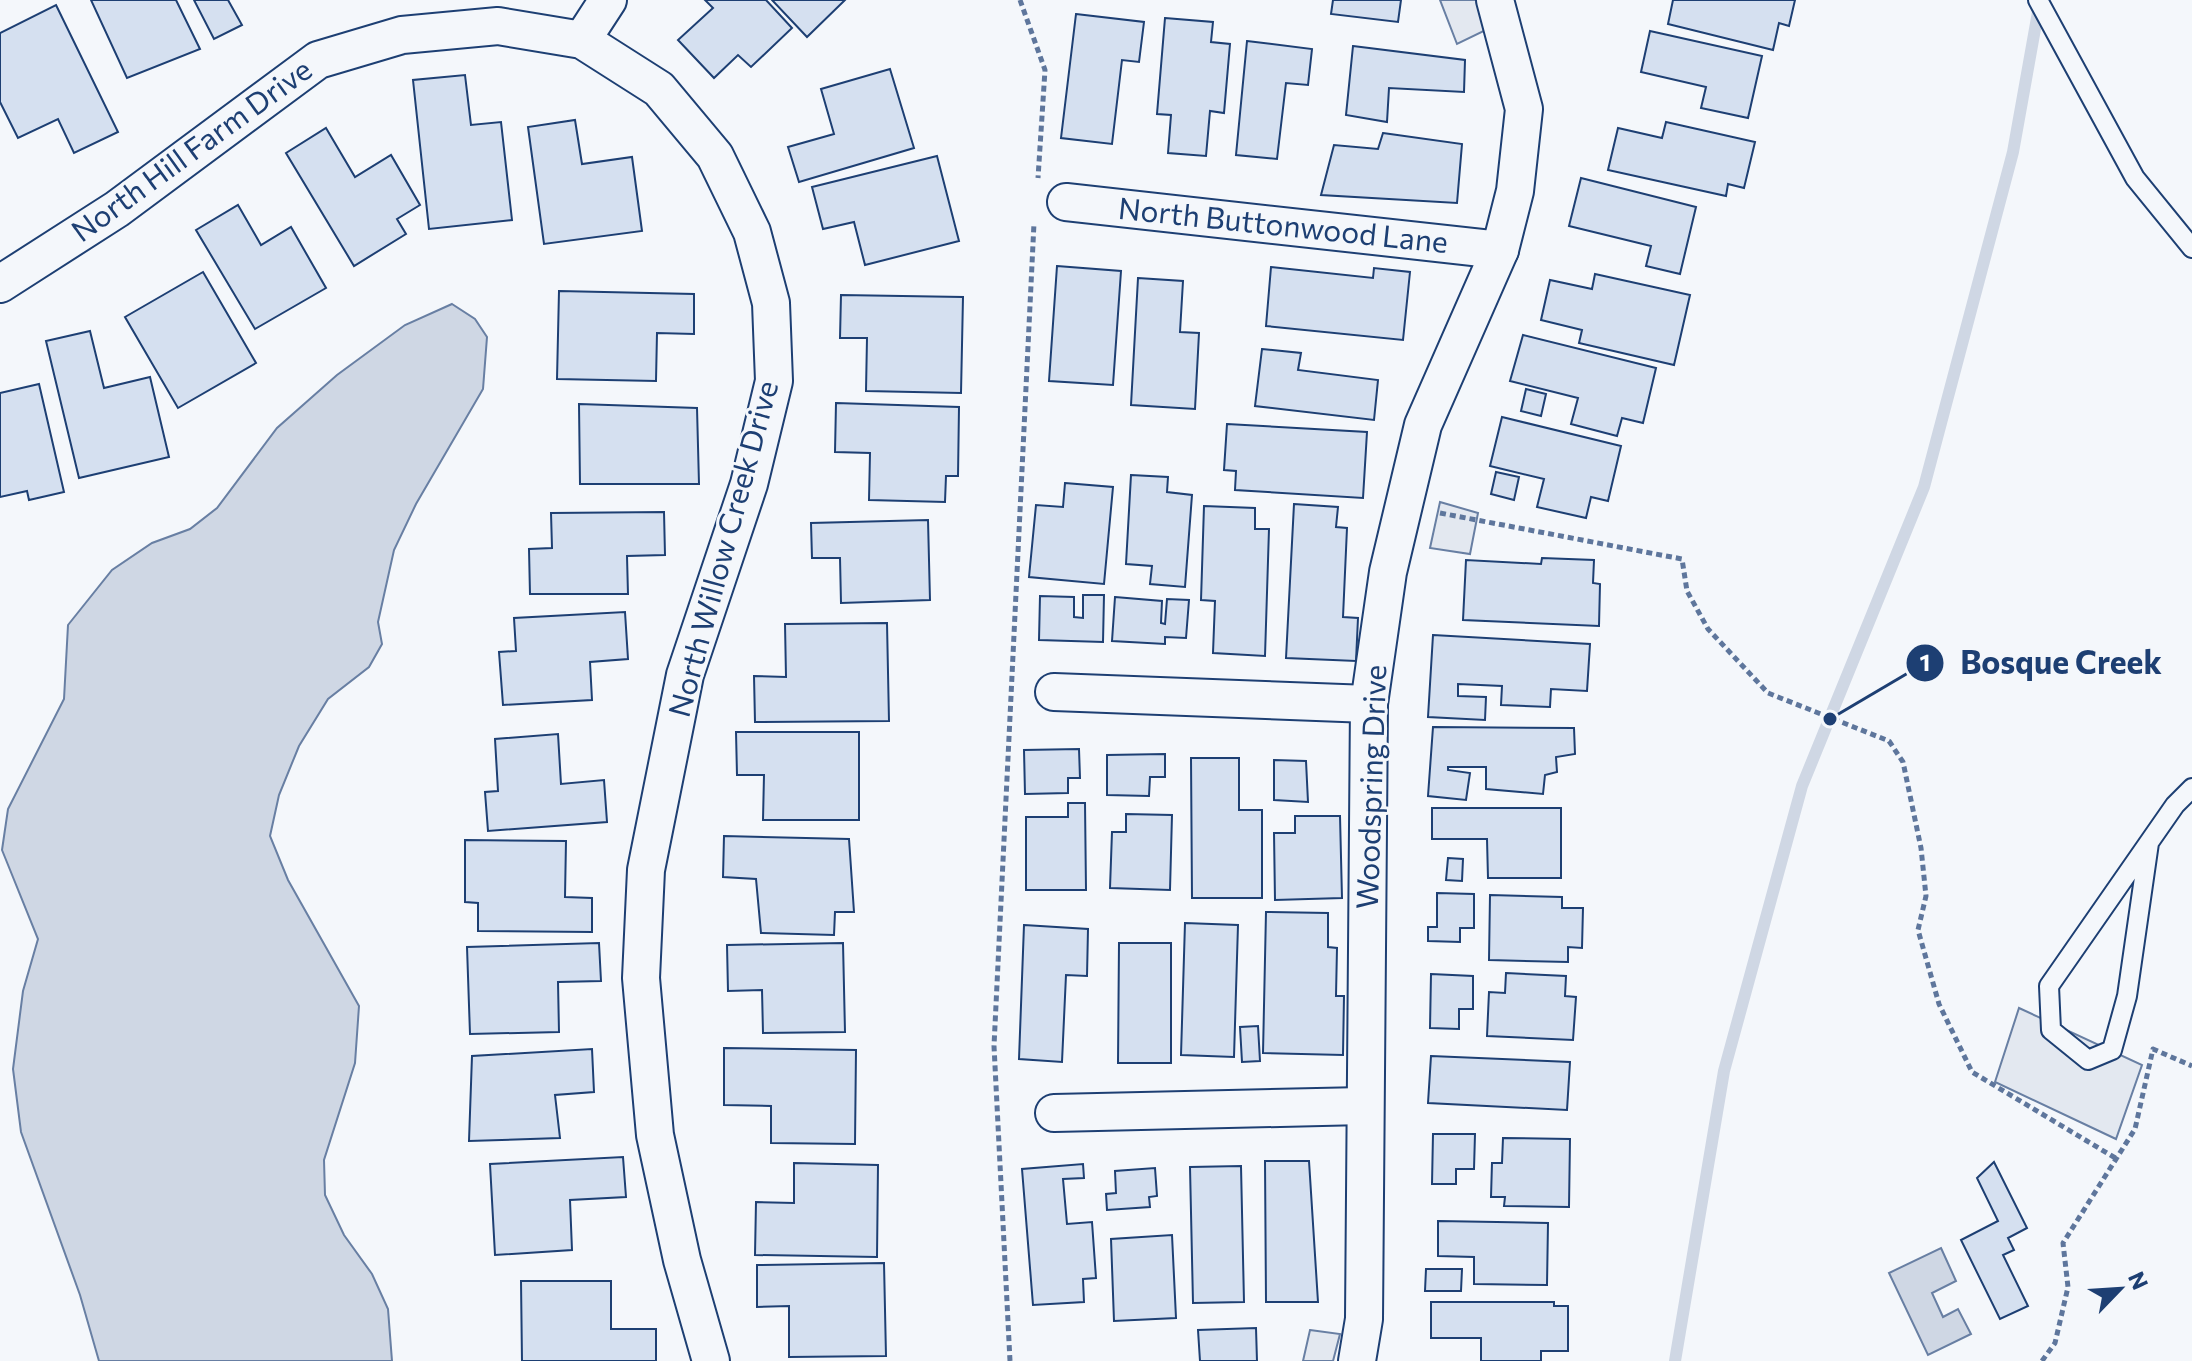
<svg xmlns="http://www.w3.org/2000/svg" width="2192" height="1361" font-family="Commissioner,sans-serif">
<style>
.parking{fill:#e3e8f0;stroke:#687fa3;stroke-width:2}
.water{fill:#cfd7e4;stroke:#687fa3;stroke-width:2}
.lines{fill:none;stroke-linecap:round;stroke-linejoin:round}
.stream{stroke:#cfd7e4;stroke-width:12}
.building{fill:#d5e0f0;stroke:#1d3f73;stroke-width:2}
.service-casing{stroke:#1d3f73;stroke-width:22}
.minor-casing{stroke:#1d3f73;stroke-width:40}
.path{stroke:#5e769c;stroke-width:5;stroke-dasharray:6 4;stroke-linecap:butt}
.service{stroke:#f4f7fb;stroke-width:18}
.minor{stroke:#f4f7fb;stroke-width:36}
.labels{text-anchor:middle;stroke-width:6;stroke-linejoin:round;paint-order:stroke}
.street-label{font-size:30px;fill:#1d3f73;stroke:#f4f7fb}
.leader{fill:none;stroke:#1d3f73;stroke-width:3}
.callout-dot{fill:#1d3f73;stroke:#f4f7fb;stroke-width:3}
.mark-label{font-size:24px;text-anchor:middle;font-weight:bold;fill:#fff}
.callout-label{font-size:32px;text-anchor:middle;font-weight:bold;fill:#1d3f73;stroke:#f4f7fb;stroke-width:6;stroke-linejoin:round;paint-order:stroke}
</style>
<rect width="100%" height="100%" fill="#f4f7fb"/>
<!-- parking -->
<g class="parking">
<path d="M1440,0H1481L1492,27L1457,44Z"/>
<path d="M1440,502L1478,513L1470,554L1430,548Z"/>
<path d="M2019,1008L2142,1065L2116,1139L1995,1082Z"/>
<path d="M1310,1330L1340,1334L1333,1361H1303Z"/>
</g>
<!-- water -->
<g class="water">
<path d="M452,304L475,319L487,337L483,389L416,504L394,550L378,622L382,644L369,667L328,699L299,746L279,795L270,836L288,880L359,1006L355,1063L324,1160L325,1195L344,1235L372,1274L388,1309L392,1361H99L80,1295L21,1132L13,1069L23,991L38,939L2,850L8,809L64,699L68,625L112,570L152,543L190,529L217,508L277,428L337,375L405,325Z"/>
<path d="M1941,1248L1956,1281L1932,1293L1943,1317L1958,1309L1971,1334L1928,1355L1889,1273Z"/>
</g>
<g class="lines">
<!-- stream -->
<path class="stream" d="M1675,1361L1724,1071L1802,786L1924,487L2013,152L2040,1"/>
</g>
<!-- building -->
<g class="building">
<path d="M91,0H176L200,49L127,78Z"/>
<path d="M194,0H228L242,25L214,39Z"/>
<path d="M705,0H766L792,28L751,67L738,55L714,78L678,40L713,8Z"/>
<path d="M772,0H845L807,37Z"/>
<path d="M1333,0H1401L1398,22L1331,14Z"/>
<path d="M1673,0H1795L1789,26L1779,23L1773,50L1668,24Z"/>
<path d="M56,5L118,132L74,153L58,119L18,138L0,102V33Z"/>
<path d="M1076,14L1144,22L1139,62L1122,60L1112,144L1061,138Z"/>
<path d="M1165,18L1213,22L1211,42L1230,44L1224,113L1210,111L1206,156L1168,153L1171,115L1157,114Z"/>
<path d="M1650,31L1762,56L1748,118L1701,108L1706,87L1641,72Z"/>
<path d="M1247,41L1312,49L1308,85L1286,83L1277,159L1236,155Z"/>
<path d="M1353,46L1465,60L1464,92L1389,88L1387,122L1346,115Z"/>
<path d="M890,69L914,148L799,182L788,147L834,134L821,89Z"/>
<path d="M465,75L471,125L501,122L512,220L429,229L413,80Z"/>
<path d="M575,120L582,164L632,157L642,231L544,244L528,127Z"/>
<path d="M1666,122L1755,142L1744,188L1728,184L1726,196L1608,170L1618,128L1662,138Z"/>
<path d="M326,128L355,177L391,155L420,205L397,219L406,234L354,266L286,153Z"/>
<path d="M1383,133L1462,144L1457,203L1321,195L1334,145L1378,149Z"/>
<path d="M937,156L959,241L865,265L854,222L823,229L812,187Z"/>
<path d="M1581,178L1696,207L1680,274L1646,266L1651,246L1569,226Z"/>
<path d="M238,205L261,245L291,227L326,288L255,329L196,230Z"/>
<path d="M1057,266L1121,271L1113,385L1049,381Z"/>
<path d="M1271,267L1373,278L1374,268L1410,272L1403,340L1266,326Z"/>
<path d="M203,272L256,363L178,408L125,317Z"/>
<path d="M1595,274L1690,295L1674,365L1579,343L1582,330L1541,320L1550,280L1592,289Z"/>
<path d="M1138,278L1183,281L1180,332L1199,333L1195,409L1131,405Z"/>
<path d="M559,291L694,294V334L657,333L656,381L557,379Z"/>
<path d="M841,295L963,297L961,393L866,391L867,338H840Z"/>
<path d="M90,331L104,388L150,377L169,457L79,478L46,341Z"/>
<path d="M1523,335L1656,368L1643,423L1622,418L1617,436L1571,424L1578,398L1510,381Z"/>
<path d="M1262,349L1301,353L1298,370L1378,380L1374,420L1255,406Z"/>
<path d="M39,384L64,492L29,500L27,491L0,497V393Z"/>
<path d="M1526,389L1546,394L1541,416L1521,411Z"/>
<path d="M836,403L959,407L958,476H946L945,502L869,500L870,453L835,452Z"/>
<path d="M579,404L697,408L699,484H580Z"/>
<path d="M1502,417L1621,446L1608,501L1591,497L1586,518L1537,507L1544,479L1490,466Z"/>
<path d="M1227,424L1367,432L1363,498L1235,490L1236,471L1224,470Z"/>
<path d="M1496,472L1519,477L1514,500L1491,494Z"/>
<path d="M1131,475L1168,477L1167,492L1192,495L1185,587L1150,584L1152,566L1126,564Z"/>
<path d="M1065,483L1113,487L1104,584L1029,577L1036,505L1063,507Z"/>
<path d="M1294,504L1338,507L1336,527L1347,528L1343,617L1358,618L1356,661L1286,658Z"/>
<path d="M1204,506L1255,508V529H1269L1265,656L1213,653L1215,601L1201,600Z"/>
<path d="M664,512L665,555L627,556L628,594H530L529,549L552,548L551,513Z"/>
<path d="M928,520L930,600L841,603L840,558H812L811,523Z"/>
<path d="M1542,558L1594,560L1593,583L1600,584L1599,626L1463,620L1466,560L1541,564Z"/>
<path d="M1083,595H1104L1103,642L1039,640L1040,596L1074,597V617L1083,618Z"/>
<path d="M1115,597L1162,601L1161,623L1165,624L1167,599L1189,600L1186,638L1165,637V644L1112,641Z"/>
<path d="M625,612L628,659L590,662L592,700L503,705L499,652L516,651L514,618Z"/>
<path d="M887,623L889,721L755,722L754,676L786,677L785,624Z"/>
<path d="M1433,635L1590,644L1587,691L1551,689L1550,707L1501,705L1502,686L1458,684V696L1486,697L1485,720L1428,717Z"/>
<path d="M1433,727L1574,728L1575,754L1556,757L1557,772L1545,775L1543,794L1486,789V767H1448V770L1470,773L1466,800L1428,796Z"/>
<path d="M736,732H859V820H763L764,775H737Z"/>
<path d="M558,734L561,784L604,780L607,822L488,831L485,792L498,791L495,739Z"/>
<path d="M1079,749L1080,778H1068V793L1025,794L1024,750Z"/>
<path d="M1165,754V777H1150L1149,796L1107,795V755Z"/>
<path d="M1191,758H1239V810H1262V898H1192Z"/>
<path d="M1274,760L1306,761L1308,802L1274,800Z"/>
<path d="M1068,803H1085L1086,890H1026V817H1068Z"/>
<path d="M1432,808H1561V878H1488L1487,839H1432Z"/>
<path d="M1126,814L1172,815L1170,890L1110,888L1112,832H1126Z"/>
<path d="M1295,816H1340L1342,898L1275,900L1274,833H1295Z"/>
<path d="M724,836L849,839L854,912H835L834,935L761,933L756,879L723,877Z"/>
<path d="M465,840L566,841L565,897L592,898V932L478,931V903L465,902Z"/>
<path d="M1448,858L1463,859L1462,881L1446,880Z"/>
<path d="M1437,893L1474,894V928H1460V942L1428,941V927H1437Z"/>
<path d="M1490,895L1562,897V908H1583L1582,948L1568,947V962L1489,960Z"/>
<path d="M1266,912L1328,913V947L1337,948L1336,996H1344L1343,1055L1263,1053Z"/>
<path d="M1185,923L1238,925L1234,1057L1181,1055Z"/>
<path d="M1024,925L1088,929L1087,976L1066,975L1062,1062L1019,1059Z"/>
<path d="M599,943L601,981L558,982L559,1032L470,1034L467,947Z"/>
<path d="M843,943L845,1032L763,1033L762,990L728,991L727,945Z"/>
<path d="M1119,943H1171V1063H1118Z"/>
<path d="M1506,973L1566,976L1565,996L1576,997L1573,1040L1487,1036L1489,992L1505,993Z"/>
<path d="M1431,974L1473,976V1009H1459V1029L1430,1028Z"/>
<path d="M1258,1026L1260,1061L1242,1062L1240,1027Z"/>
<path d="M724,1048L856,1050L855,1144L771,1143V1106L724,1105Z"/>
<path d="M592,1049L594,1092L555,1095L560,1138L469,1141L472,1056Z"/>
<path d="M1431,1056L1570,1062L1567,1110L1428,1103Z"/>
<path d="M1433,1134H1475L1474,1169H1456V1184H1432Z"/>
<path d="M1503,1138L1570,1139L1569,1207L1504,1206L1505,1197H1491L1492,1163H1502Z"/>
<path d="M623,1157L626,1197L570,1200L572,1250L495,1255L490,1164Z"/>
<path d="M1265,1161H1309L1318,1302H1266Z"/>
<path d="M1994,1162L2027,1228L2008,1238L2014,1250L2003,1255L2028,1306L2000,1319L1961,1240L1998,1221L1977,1178Z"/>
<path d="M794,1163L878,1165L877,1257L755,1255L756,1202L794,1203Z"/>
<path d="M1083,1164L1084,1178L1063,1179L1067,1224L1092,1222L1096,1278L1083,1279L1084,1302L1033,1305L1022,1169Z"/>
<path d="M1241,1166L1244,1302L1193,1303L1190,1167Z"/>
<path d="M1155,1168L1157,1196L1149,1197L1150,1207L1107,1210L1106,1194L1116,1193L1115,1171Z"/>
<path d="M1438,1221L1548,1223L1547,1285L1474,1284V1257L1438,1256Z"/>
<path d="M1172,1235L1176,1318L1114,1321L1111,1239Z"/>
<path d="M884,1263L886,1356L789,1357V1306L757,1307V1265Z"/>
<path d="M1426,1269H1462L1461,1291H1425Z"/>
<path d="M521,1281H611V1329H656V1361H522Z"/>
<path d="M1431,1302H1554V1306H1568V1351H1541V1361H1481V1338H1431Z"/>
<path d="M1256,1328L1257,1361H1200L1198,1330Z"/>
</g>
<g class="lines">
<defs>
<g id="service">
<path d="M2038,0L2135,178L2192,248"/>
<path d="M2149,843L2127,996L2112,1050L2088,1060L2051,1030L2049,986L2175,805L2192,788"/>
</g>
<g id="minor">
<path d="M582,40L608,0"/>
<path d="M1066,202L1500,250"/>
<path d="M0,284L117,209L318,60L402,35L498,26L582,40L659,89L715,156L752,232L771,303L774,381L749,484L685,675L646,870L641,978L655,1135L682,1260L711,1361"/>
<path d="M1054,692L1369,704"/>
<path d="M1054,1113L1364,1106"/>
<path d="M1357,1361L1364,1319L1369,704L1388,572L1423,425L1500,250L1515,191L1524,109L1495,0"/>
</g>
</defs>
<!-- service casing -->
<use href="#service" class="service-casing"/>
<!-- minor casing -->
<use href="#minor" class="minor-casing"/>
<!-- path -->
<g class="path">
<path d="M1020,0L1045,70L1038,178"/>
<path d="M1440,513L1682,559L1687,591L1708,629L1768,693L1889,741L1903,762L1921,848L1926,896L1918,930L1939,1004L1972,1072L2117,1159"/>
<path d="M1010,1361L994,1046L1034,223"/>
<path d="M2042,1361L2055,1343L2068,1287L2063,1243L2135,1129L2153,1049L2192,1066"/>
</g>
<!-- service -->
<use href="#service" class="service"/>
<!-- minor -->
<use href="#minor" class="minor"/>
</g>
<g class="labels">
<!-- street labels -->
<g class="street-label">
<text transform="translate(192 151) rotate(-36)" y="10">North Hill Farm Drive</text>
<text transform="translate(1283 226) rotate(6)" y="10">North Buttonwood Lane</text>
<text transform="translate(724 549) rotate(-75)" y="10">North Willow Creek Drive</text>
<text transform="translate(1372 787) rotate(-88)" y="10">Woodspring Drive</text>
</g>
</g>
<!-- callouts -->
<path class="leader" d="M1830 719L1925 663"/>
<g class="callout-dot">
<circle cx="1830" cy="719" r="8"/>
<circle cx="1925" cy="663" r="20"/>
</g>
<g class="mark-label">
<text x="1925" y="671">1</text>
</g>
<g class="callout-label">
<text x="2061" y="674">Bosque Creek</text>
</g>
<!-- north arrow -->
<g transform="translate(2120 1289) rotate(65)" stroke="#f4f7fb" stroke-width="6" paint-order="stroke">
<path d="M0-6L14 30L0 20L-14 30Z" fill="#1d3f73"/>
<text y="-12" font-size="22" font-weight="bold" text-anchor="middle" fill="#1d3f73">N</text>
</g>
</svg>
